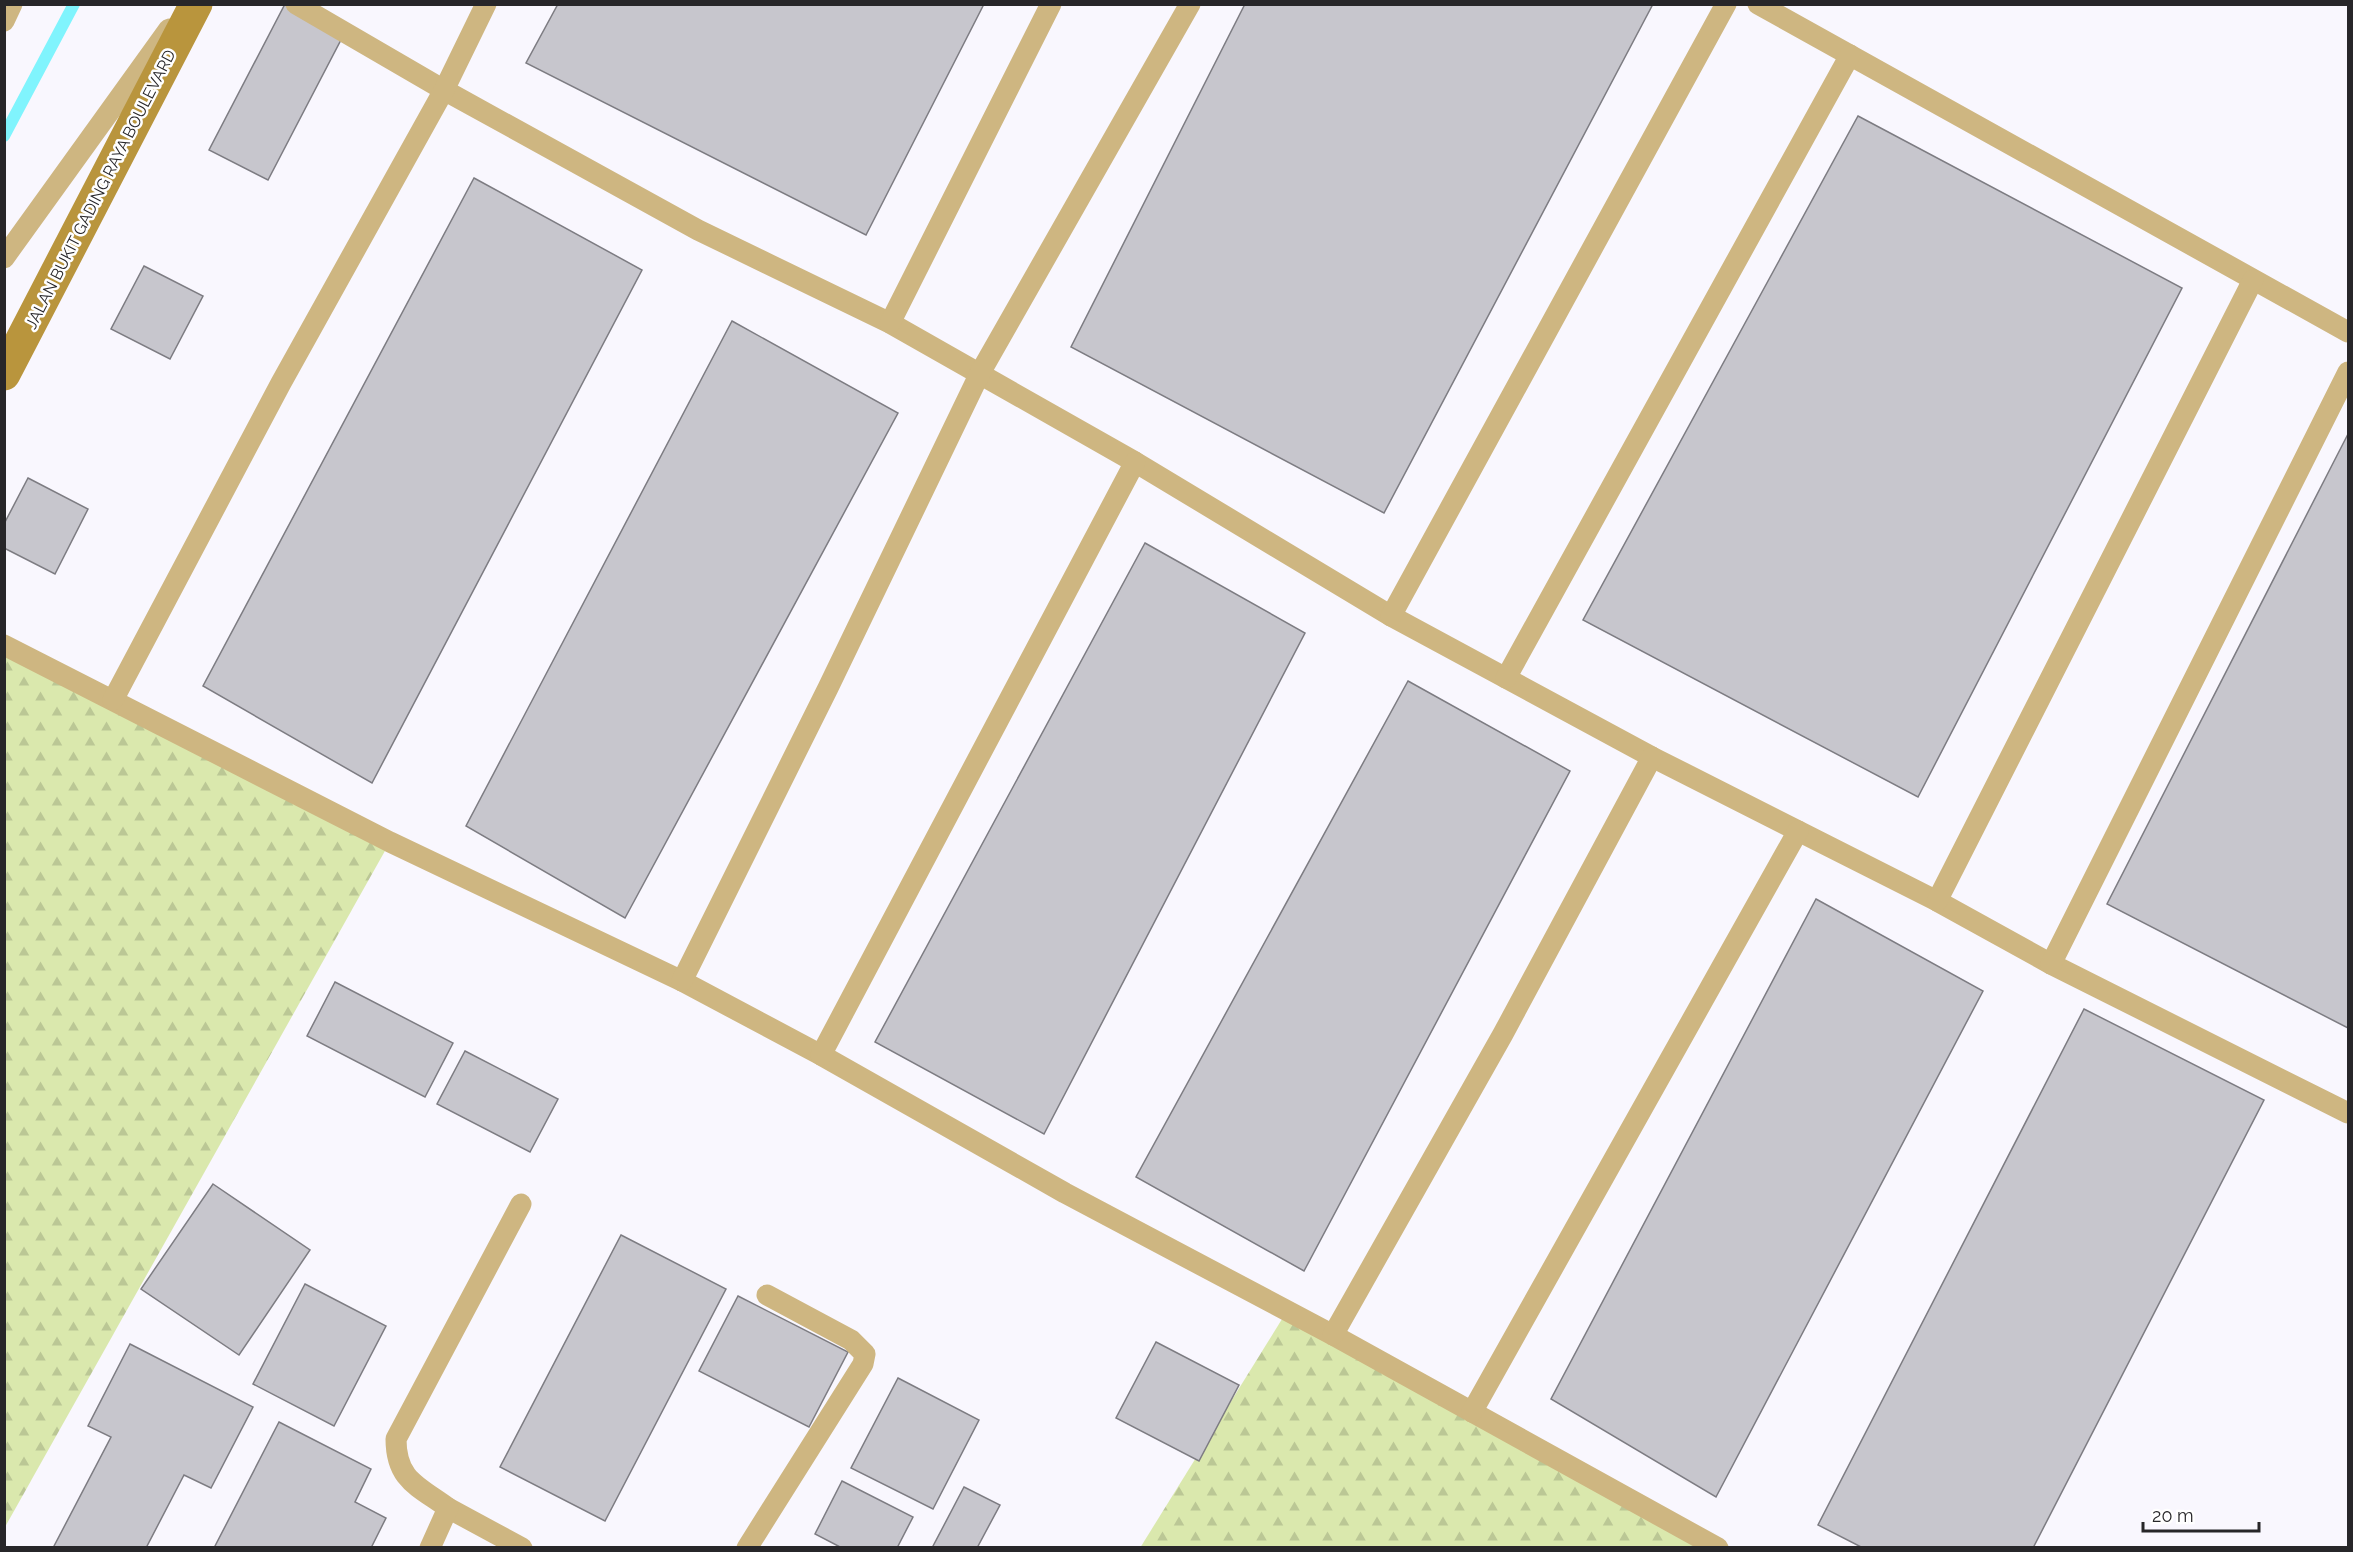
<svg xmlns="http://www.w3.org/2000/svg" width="2353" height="1552" font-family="Raleway,sans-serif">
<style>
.forest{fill:url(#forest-firs)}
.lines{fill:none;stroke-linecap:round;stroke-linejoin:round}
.stream{stroke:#80f4fd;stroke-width:12}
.building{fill:#c7c6cd;stroke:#7d7c82;stroke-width:1.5}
.lane{stroke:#ceb681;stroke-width:21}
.secondary{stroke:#b9953d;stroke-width:33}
.labels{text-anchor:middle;stroke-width:5;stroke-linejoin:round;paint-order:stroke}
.street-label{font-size:16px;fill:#272629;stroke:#fff}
</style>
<defs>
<pattern id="forest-firs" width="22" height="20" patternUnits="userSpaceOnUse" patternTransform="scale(1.5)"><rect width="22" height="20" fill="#dae8ad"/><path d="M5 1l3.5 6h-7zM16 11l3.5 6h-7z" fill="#bbc795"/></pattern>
</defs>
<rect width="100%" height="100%" fill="#f9f7fe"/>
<!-- forest -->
<g class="forest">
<path d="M5,646L390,842L5,1527Z"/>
<path d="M1287,1311L1717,1548H1140Z"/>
</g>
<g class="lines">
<!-- stream -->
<path class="stream" d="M4,136L74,4"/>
</g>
<!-- building -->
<g class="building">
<path d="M285,4L344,34L268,180L209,150Z"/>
<path d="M558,4H984L866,235L526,63Z"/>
<path d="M1245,4H1653L1384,513L1071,347Z"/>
<path d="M1858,116L2182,288L1918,797L1583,620Z"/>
<path d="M474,178L642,270L372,783L203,686Z"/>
<path d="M144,266L203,296L170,359L111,329Z"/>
<path d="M732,321L898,413L625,918L466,826Z"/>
<path d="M2348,434V1028L2107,904Z"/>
<path d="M28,478L88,509L55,574L4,548V524Z"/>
<path d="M1145,543L1305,633L1044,1134L875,1042Z"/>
<path d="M1408,681L1570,771L1304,1271L1136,1177Z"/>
<path d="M1816,899L1983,991L1716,1497L1551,1399Z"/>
<path d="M335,982L453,1043L425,1097L307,1036Z"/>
<path d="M2084,1009L2264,1100L2033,1548H1863L1818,1525Z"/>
<path d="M465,1051L558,1099L530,1152L437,1104Z"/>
<path d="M213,1184L310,1250L239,1355L141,1289Z"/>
<path d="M621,1235L726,1289L605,1521L500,1467Z"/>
<path d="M305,1284L386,1326L334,1426L253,1384Z"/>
<path d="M738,1296L848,1352L809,1427L699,1371Z"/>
<path d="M1156,1342L1239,1385L1199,1461L1116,1418Z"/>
<path d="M130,1344L253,1407L211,1488L184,1475L146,1548H53L111,1437L88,1426Z"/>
<path d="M898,1378L979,1420L933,1509L851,1468Z"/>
<path d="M279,1422L371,1469L355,1502L386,1518L371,1548H214Z"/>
<path d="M842,1481L913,1517L897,1548H842L815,1534Z"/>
<path d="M964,1487L1000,1505L977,1548H932Z"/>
</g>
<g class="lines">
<!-- lane -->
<g class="lane">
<path d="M296,4L444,90L698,230L890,323L1135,462L1391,616L1652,757L1937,901L2051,964L2348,1113"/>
<path d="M1758,4L2348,332"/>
<path d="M4,21L12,4"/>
<path d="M4,258L169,29"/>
<path d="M890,323L1051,4"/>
<path d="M1391,616L1726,4"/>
<path d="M4,645L390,842L682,981L821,1055L1065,1193L1333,1335L1718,1548"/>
<path d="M1506,678L1850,55"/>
<path d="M113,700L281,383L444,90L486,4"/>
<path d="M1937,901L2253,280"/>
<path d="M2051,964L2348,372"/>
<path d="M682,981L828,688L980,373L1190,4"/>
<path d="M821,1055L1135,462"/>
<path d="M1333,1335L1503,1034L1652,757"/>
<path d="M1472,1412L1798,831"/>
<path d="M448,1508L522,1548"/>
<path d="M430,1548L448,1508C418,1486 396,1480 396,1439L521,1204"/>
<path d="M747,1548L863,1364L865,1354L851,1340L767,1295"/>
</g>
<!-- secondary -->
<path class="secondary" d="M4,374L196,4"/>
</g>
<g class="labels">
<!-- street labels -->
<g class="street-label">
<text transform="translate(100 189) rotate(-63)" y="6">JALAN BUKIT GADING RAYA BOULEVARD</text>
</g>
</g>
<!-- border -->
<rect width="2353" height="1552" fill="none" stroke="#272629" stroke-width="12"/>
<!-- scale -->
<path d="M2143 1522v9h116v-9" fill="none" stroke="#272629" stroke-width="3"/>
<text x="2152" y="1522" font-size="18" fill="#272629" stroke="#ffffff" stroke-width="4.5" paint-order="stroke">20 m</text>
</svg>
